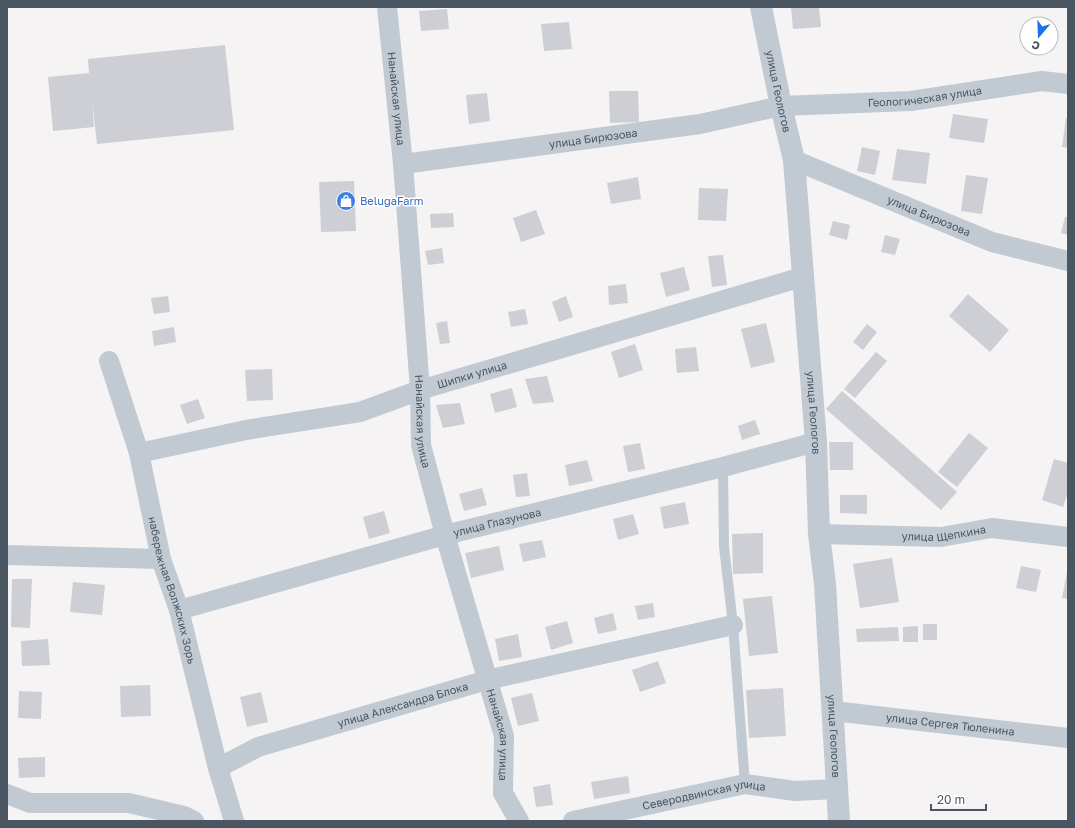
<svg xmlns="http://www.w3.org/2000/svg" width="1075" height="828" font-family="'Golos Text',sans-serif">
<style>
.building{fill:#cdcfd5}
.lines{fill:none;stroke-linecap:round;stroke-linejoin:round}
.service{stroke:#c1cad2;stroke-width:10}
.minor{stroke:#c1cad2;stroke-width:20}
.tertiary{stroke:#c1cad2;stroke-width:22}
.labels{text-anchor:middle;stroke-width:3;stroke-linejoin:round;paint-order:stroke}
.street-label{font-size:11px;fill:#4a5661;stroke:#fff}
.shop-label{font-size:11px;fill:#366cbe;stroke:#fff;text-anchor:start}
</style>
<rect width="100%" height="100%" fill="#f5f3f3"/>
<!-- building -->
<g class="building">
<path d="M791,7H819L821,27L793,29Z"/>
<path d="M447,9L449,29L421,31L419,11Z"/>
<path d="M569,22L572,49L544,51L541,24Z"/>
<path d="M225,45L234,130L97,144L92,100L94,127L53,131L48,77L89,73L88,59Z"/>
<path d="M609,91H638L639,122L610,123Z"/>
<path d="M487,93L490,121L469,124L466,95Z"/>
<path d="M953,114L988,119L984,143L949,138Z"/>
<path d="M1066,118H1068V148L1062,147Z"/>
<path d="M862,147L880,151L875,175L857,171Z"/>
<path d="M897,149L930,153L926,184L892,180Z"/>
<path d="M966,175L988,178L982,214L961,211Z"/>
<path d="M638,177L641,199L611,204L607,183Z"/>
<path d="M354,181L356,231L321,232L319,182Z"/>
<path d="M699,188L728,189L726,221L698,220Z"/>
<path d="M536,210L545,234L521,242L513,218Z"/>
<path d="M453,213L454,227L431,228L430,214Z"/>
<path d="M1065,217H1068V235L1061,233Z"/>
<path d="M833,221L850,225L847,240L829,235Z"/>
<path d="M885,235L900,239L895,255L881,252Z"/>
<path d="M442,248L444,263L428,265L425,251Z"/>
<path d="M723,255L727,285L712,287L708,256Z"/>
<path d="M684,267L690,290L666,297L660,273Z"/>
<path d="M626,284L628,303L609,305L608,286Z"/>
<path d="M968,294L1009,330L990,352L949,316Z"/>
<path d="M168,296L170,312L154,314L151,298Z"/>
<path d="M566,296L573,317L559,322L552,302Z"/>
<path d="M525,309L528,324L511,327L508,312Z"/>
<path d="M447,321L450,343L440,344L436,323Z"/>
<path d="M766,323L775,362L751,368L741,329Z"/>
<path d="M867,324L877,332L863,350L853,342Z"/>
<path d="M174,327L176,342L154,346L152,331Z"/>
<path d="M635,344L643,370L619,378L611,352Z"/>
<path d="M696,347L699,371L677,373L675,349Z"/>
<path d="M876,352L887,361L855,398L844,389Z"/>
<path d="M272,369L273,400L247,401L245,370Z"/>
<path d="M547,376L554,402L533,404L525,379Z"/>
<path d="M512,388L517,407L495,413L490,394Z"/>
<path d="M842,391L957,492L941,510L826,409Z"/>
<path d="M198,399L205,418L187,424L180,405Z"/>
<path d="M460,403L465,424L443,428L436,405Z"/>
<path d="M755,420L760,434L742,440L738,426Z"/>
<path d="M969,433L988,448L957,487L938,472Z"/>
<path d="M829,442H853V470H830Z"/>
<path d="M640,443L645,469L628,472L623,446Z"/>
<path d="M1054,459L1068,463V492L1063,507L1042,500Z"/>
<path d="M587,460L593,481L569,486L565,465Z"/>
<path d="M527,473L530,496L516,497L513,475Z"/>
<path d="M482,488L487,505L464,511L459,494Z"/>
<path d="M840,495H867V514L840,513Z"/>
<path d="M685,502L689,524L664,529L660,507Z"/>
<path d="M384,511L390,533L369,539L363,517Z"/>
<path d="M633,514L639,534L618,540L613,519Z"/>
<path d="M763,533V573L733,574L732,534Z"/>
<path d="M542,540L546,557L523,562L519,544Z"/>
<path d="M499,546L504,570L471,578L465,553Z"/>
<path d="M892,558L899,602L860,608L853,564Z"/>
<path d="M1021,566L1041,570L1036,592L1016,588Z"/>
<path d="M1067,572L1068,573V599L1062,598Z"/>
<path d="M12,579H32L30,628L11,627Z"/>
<path d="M73,582L105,585L102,615L70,612Z"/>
<path d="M772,596L778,653L749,656L743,599Z"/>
<path d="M653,603L655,617L638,620L635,606Z"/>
<path d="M613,613L617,630L598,634L594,618Z"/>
<path d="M567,621L573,643L551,650L545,627Z"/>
<rect x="923" y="624" width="14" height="16"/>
<path d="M918,626V642H903V627Z"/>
<path d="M898,627L899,641L857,642L856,629Z"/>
<path d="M518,634L522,657L499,661L495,639Z"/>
<path d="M48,639L50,665L22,666L21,641Z"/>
<path d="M658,661L666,683L640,692L632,670Z"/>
<path d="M150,685L151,716L121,717L120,686Z"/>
<path d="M783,688L786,736L749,738L746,690Z"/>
<path d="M19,691L42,692L41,719L18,718Z"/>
<path d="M261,692L268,722L247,727L240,697Z"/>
<path d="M532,693L539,721L518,726L511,698Z"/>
<path d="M45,757V777L19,778L18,758Z"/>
<path d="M628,776L630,793L594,799L591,782Z"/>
<path d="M550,784L553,805L536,807L533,787Z"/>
</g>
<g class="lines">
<!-- service -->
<path class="service" d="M723,467L724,547L733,625L745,784"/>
<!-- minor -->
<g class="minor">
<path id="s1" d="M387,7L403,164L420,390L421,445L445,535L504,736L503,793L519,821"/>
<path id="s2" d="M794,160L992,242L1068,261"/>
<path id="s3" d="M403,164L700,124L781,106L911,101L1042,81L1068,84"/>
<path id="s4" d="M109,361L139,453L161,559L179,610L218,768L234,821"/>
<path id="s5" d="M139,453L246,430L360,412L420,390L802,277"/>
<path id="s6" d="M819,534L941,537L992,528L1068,537"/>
<path d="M7,555L161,559"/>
<path id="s7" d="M179,610L445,535L723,467L816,442"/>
<path id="s8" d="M833,711L1068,738"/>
<path id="s9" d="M218,768L258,747L487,680L733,625"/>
<path d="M7,794L30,803H129L184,816L194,821"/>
<path id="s10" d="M573,821L745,784L795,791L837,789"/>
</g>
<!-- tertiary -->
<path class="tertiary" id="s11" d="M761,7L781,106L794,160L816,442L819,534L825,584L839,821"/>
</g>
<!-- icons -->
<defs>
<symbol id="shop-disc" viewBox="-11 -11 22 22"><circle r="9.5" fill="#3f7fe0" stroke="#fff"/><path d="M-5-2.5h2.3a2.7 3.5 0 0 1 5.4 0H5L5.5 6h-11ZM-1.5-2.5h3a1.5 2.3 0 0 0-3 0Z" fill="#fff"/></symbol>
</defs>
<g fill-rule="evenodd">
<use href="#shop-disc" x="335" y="190" width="22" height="22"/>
</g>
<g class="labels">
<!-- street labels -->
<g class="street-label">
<text dy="4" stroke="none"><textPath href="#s11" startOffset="86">улица Геологов</textPath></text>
<text dy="4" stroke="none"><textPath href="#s3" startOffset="527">Геологическая улица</textPath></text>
<text dy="4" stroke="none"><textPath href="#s1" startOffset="92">Нанайская улица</textPath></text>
<text dy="4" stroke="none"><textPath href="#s3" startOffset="192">улица Бирюзова</textPath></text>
<text dy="4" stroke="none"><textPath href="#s2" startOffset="146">улица Бирюзова</textPath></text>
<text dy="4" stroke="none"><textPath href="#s5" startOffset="343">Шипки улица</textPath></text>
<text dy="4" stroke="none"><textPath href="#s11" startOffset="410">улица Геологов</textPath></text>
<text dy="4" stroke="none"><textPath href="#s1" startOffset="416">Нанайская улица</textPath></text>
<text dy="4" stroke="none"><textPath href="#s7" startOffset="330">улица Глазунова</textPath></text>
<text dy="4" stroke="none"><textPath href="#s6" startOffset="125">улица Щепкина</textPath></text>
<text dy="4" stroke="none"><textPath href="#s4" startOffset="238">набережная Волжских Зорь</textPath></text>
<text dy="4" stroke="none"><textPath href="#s9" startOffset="196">улица Александра Блока</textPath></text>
<text dy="4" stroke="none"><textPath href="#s8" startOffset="118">улица Сергея Тюленина</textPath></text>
<text dy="4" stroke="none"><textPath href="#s1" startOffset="740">Нанайская улица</textPath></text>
<text dy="4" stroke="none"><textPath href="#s11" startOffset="734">улица Геологов</textPath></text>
<text dy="4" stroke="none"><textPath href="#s10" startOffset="134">Северодвинская улица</textPath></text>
</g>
<!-- shop labels -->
<g class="shop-label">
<text x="360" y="205">BelugaFarm</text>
</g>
</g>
<!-- border -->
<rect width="1075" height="828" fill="none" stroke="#4a5661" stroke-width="16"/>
<!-- north arrow -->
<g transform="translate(1039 36) rotate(199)"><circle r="19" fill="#ffffff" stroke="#b7bbc0"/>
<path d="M0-3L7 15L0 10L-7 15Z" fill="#1a73e8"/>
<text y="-6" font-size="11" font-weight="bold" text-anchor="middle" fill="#4a5661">С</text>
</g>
<!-- scale -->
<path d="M931 804v6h55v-6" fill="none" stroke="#4a5661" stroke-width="2"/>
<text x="937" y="804" font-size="12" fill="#4a5661" stroke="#ffffff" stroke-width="3" paint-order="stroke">20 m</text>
</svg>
